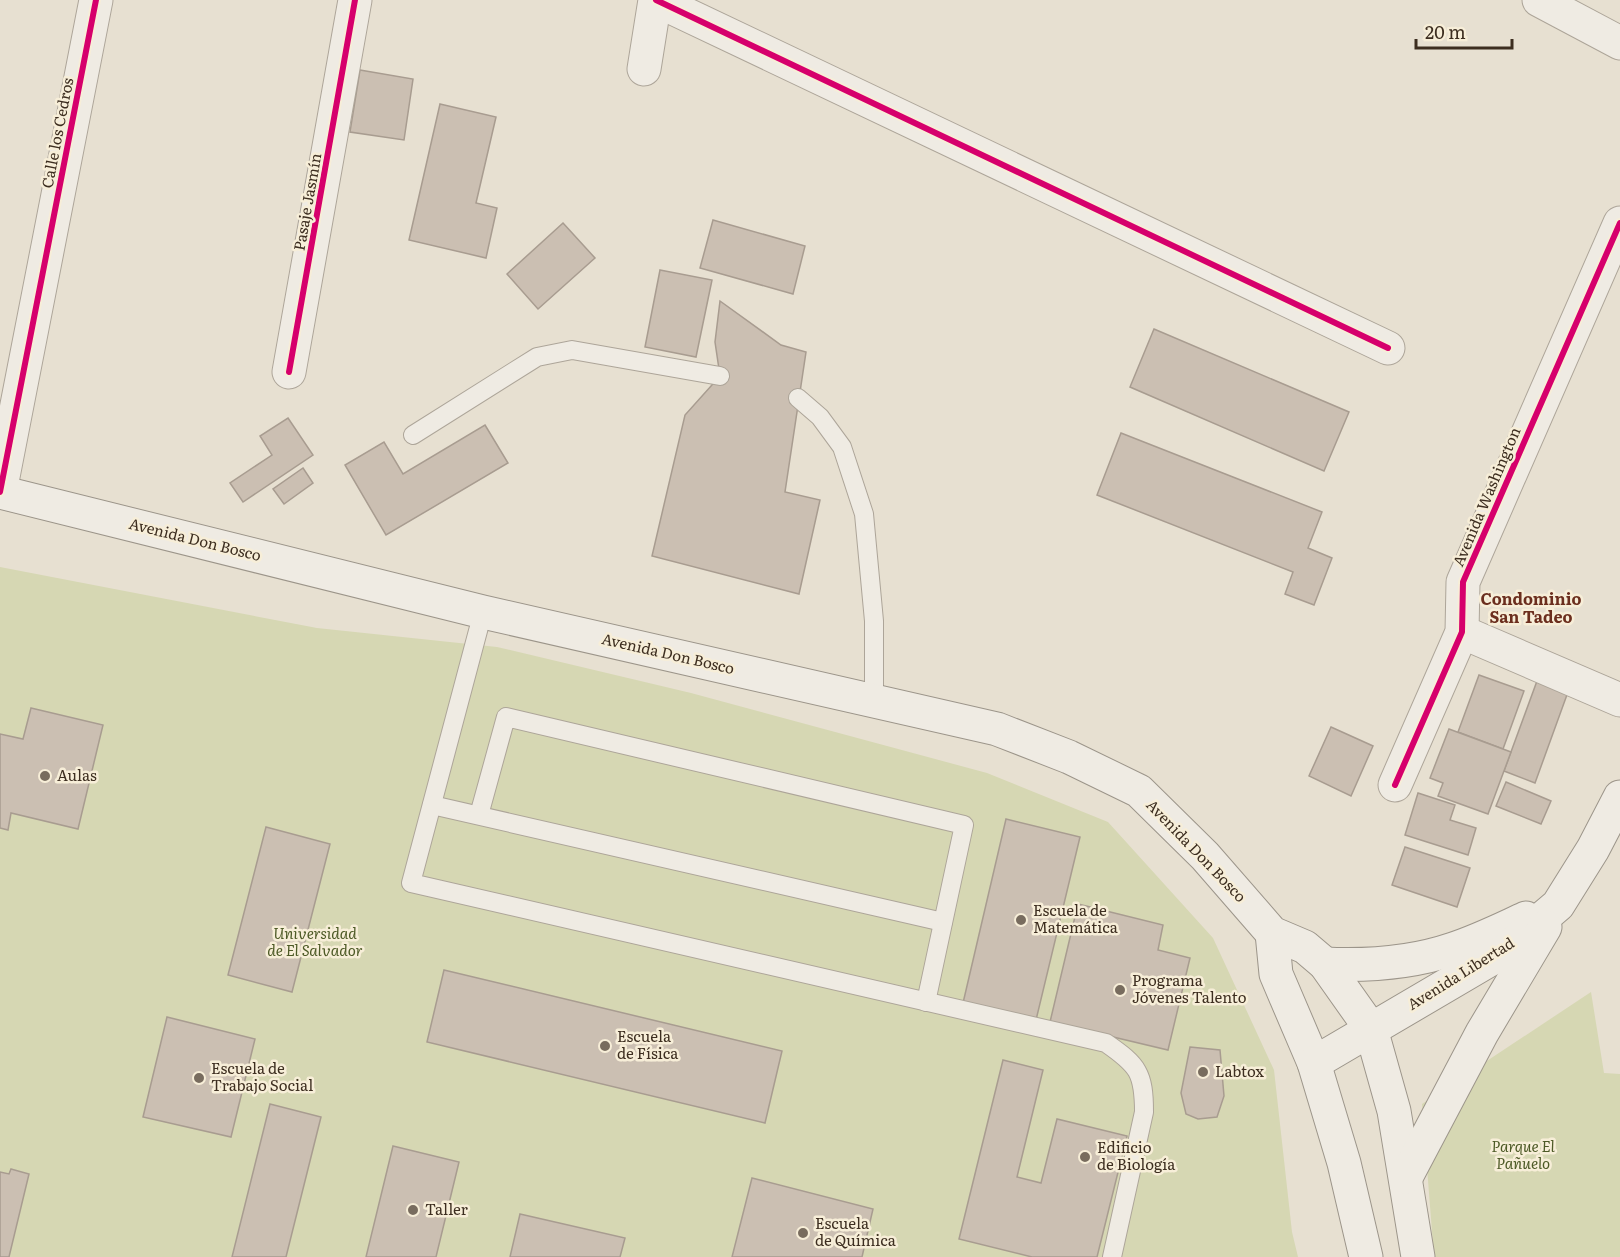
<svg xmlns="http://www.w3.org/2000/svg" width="1620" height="1257" font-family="Literata,serif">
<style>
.green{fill:#d6d7b3}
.building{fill:#cbbfb2;stroke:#a89c90;stroke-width:1.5}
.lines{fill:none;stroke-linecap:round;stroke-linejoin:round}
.lane-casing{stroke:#ada599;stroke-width:20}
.street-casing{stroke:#ada599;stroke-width:35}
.secondary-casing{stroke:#9c958a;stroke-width:35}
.lane{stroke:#efebe3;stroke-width:18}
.street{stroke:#efebe3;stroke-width:33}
.secondary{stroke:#efebe3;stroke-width:33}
.cycleway-casing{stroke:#f7eed8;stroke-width:10}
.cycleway{stroke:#d6006c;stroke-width:6}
.poi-dot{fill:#786c5e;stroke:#f7eed8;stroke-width:2}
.labels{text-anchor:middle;stroke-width:5;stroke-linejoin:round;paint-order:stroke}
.street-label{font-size:15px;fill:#3d2e20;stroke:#f7eed8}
.poi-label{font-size:15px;fill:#3d2e20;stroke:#f7eed8;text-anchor:start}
.park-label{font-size:15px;font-style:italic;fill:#4d5a26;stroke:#f7eed8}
.neighbourhood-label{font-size:16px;font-weight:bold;fill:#6b2e1e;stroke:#f7eed8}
</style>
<rect width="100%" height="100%" fill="#e7e0d1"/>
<!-- green -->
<g class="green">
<path d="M0,567L317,628L497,647L691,693L987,773L1108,822L1213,938L1274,1070L1292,1232L1298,1257H0Z"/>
<path d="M1591,992L1604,1073L1620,1074V1257H1434L1422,1104Z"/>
</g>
<!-- building -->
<g class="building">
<path d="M360,70L413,79L404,140L350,132Z"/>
<path d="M440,104L496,117L476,203L497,208L486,258L409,240Z"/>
<path d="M713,220L805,246L793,294L700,268Z"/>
<path d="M563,223L595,258L538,309L507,274Z"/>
<path d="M660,270L712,280L696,357L645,347Z"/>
<path d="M720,301L781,345L806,352L785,492L820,500L799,594L652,556L685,415L720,376L715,342Z"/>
<path d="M1154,329L1349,412L1324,471L1130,387Z"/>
<path d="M288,418L313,455L243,502L230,483L272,455L260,436Z"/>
<path d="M485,425L508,463L386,535L345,465L384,442L403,474Z"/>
<path d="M1121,433L1322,512L1308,548L1332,558L1314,605L1285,594L1293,572L1097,495Z"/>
<path d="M303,468L313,483L284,504L273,489Z"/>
<path d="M1479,675L1524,691L1503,749L1458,732Z"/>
<path d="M1537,681L1568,692L1535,783L1504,771Z"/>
<path d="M31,708L103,725L78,829L11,813L8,830L0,828V734L23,739Z"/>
<path d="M1331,727L1373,746L1351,796L1309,776Z"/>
<path d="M1449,729L1511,752L1488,814L1438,796L1443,783L1430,778Z"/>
<path d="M1506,782L1551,801L1541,824L1496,806Z"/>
<path d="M1418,793L1455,805L1450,820L1476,828L1468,855L1405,835Z"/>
<path d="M1006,819L1080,837L1036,1020L963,1003Z"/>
<path d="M266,827L330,844L292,992L228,975Z"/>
<path d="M1405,847L1470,868L1457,907L1392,885Z"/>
<path d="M1078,904L1163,925L1158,950L1190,958L1168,1050L1050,1022Z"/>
<path d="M444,970L782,1051L765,1123L427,1042Z"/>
<path d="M167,1017L255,1039L231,1137L143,1117Z"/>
<path d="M1190,1047L1220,1050L1224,1096L1217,1117L1198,1119L1186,1114L1181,1093Z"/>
<path d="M1003,1060L1043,1070L1017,1177L1041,1183L1057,1119L1127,1136L1097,1257H1032L959,1239Z"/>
<path d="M270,1104L321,1117L286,1257H232Z"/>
<path d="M393,1146L459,1162L436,1257H366Z"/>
<path d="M11,1169L29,1174L9,1257H0V1172L9,1174Z"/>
<path d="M752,1178L873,1209L862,1257H732Z"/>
<path d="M520,1214L625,1238L620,1257H510Z"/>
</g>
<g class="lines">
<defs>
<g id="lane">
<path d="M798,398L820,417L842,447L864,514L874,621V701"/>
<path d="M413,435L537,357L572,350L720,376"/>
<path d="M483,612L411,883L1106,1043C1138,1065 1144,1073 1144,1112L1112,1257"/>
<path d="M432,805L943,922"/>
<path d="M479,815L506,717L964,825L926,1002"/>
</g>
<g id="street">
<path d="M656,0L1388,348"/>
<path d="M1539,0L1620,43"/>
<path d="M644,69L655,0"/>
<path d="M289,372L355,0"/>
<path d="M0,492L96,0"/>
<path d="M1462,632L1620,700"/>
<path d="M1395,785L1462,632L1463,582L1620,223"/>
</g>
<g id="secondary">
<path d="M0,492L483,612L997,729L1069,757L1139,791L1205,856L1272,933L1305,947L1325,964L1371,1029L1394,1111L1418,1257"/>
<path d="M1272,933L1276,974L1314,1063L1344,1163L1366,1257"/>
<path d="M1325,964C1368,966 1412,963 1453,949C1478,941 1502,929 1526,918"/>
<path d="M1314,1063L1503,952L1558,905L1593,849L1620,797"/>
<path d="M1406,1177L1482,1033L1545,927"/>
</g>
</defs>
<!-- lane casing -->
<use href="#lane" class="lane-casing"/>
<!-- street casing -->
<use href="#street" class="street-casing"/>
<!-- secondary casing -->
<use href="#secondary" class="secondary-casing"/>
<!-- lane -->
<use href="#lane" class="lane"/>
<!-- street -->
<use href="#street" class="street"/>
<!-- secondary -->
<use href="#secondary" class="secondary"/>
<defs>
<g id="cycleway">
<path d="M656,0L1388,348"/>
<path d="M289,372L355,0"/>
<path d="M0,492L96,0"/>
<path d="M1395,785L1462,632L1463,582L1620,223"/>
</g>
</defs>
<!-- cycleway casing -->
<use href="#cycleway" class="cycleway-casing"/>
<!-- cycleway -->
<use href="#cycleway" class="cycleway"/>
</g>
<!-- markers -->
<g class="poi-dot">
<circle cx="45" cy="776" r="6"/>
<circle cx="1021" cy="920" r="6"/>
<circle cx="1120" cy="990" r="6"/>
<circle cx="605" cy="1046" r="6"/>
<circle cx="1203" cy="1072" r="6"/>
<circle cx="199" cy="1078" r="6"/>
<circle cx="1085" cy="1157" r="6"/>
<circle cx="413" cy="1210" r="6"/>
<circle cx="803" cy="1233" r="6"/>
</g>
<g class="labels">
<!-- street labels -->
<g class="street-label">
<text transform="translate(58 133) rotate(-79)" y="5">Calle los Cedros</text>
<text transform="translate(308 202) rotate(-80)" y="5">Pasaje Jasmín</text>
<text transform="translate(1487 497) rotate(-67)" y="5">Avenida Washington</text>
<text transform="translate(195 540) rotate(14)" y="5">Avenida Don Bosco</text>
<text transform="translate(668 654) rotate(13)" y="5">Avenida Don Bosco</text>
<text transform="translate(1196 851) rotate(46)" y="5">Avenida Don Bosco</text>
<text transform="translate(1461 974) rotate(-32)" y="5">Avenida Libertad</text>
</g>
<!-- poi labels -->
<g class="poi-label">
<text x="57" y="781">Aulas</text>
<text x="1033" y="916">Escuela de<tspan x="1033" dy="17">Matemática</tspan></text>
<text x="1132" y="986">Programa<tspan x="1132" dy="17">Jóvenes Talento</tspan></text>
<text x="617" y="1042">Escuela<tspan x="617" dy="17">de Física</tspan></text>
<text x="211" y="1074">Escuela de<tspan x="211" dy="17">Trabajo Social</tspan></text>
<text x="1215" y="1077">Labtox</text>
<text x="1097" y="1153">Edificio<tspan x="1097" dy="17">de Biología</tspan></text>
<text x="425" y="1215">Taller</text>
<text x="815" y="1229">Escuela<tspan x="815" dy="17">de Química</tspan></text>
</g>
<!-- park labels -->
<g class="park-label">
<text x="315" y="939">Universidad<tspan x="315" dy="17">de El Salvador</tspan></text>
<text x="1523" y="1152">Parque El<tspan x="1523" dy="17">Pañuelo</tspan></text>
</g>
<!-- neighbourhood labels -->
<g class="neighbourhood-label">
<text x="1531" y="605">Condominio<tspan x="1531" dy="18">San Tadeo</tspan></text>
</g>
</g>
<!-- scale -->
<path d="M1416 39v9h96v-9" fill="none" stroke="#3d2e20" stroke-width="3"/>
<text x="1425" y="39" font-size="18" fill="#3d2e20" stroke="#f7eed8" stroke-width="4.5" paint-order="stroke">20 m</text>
</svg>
